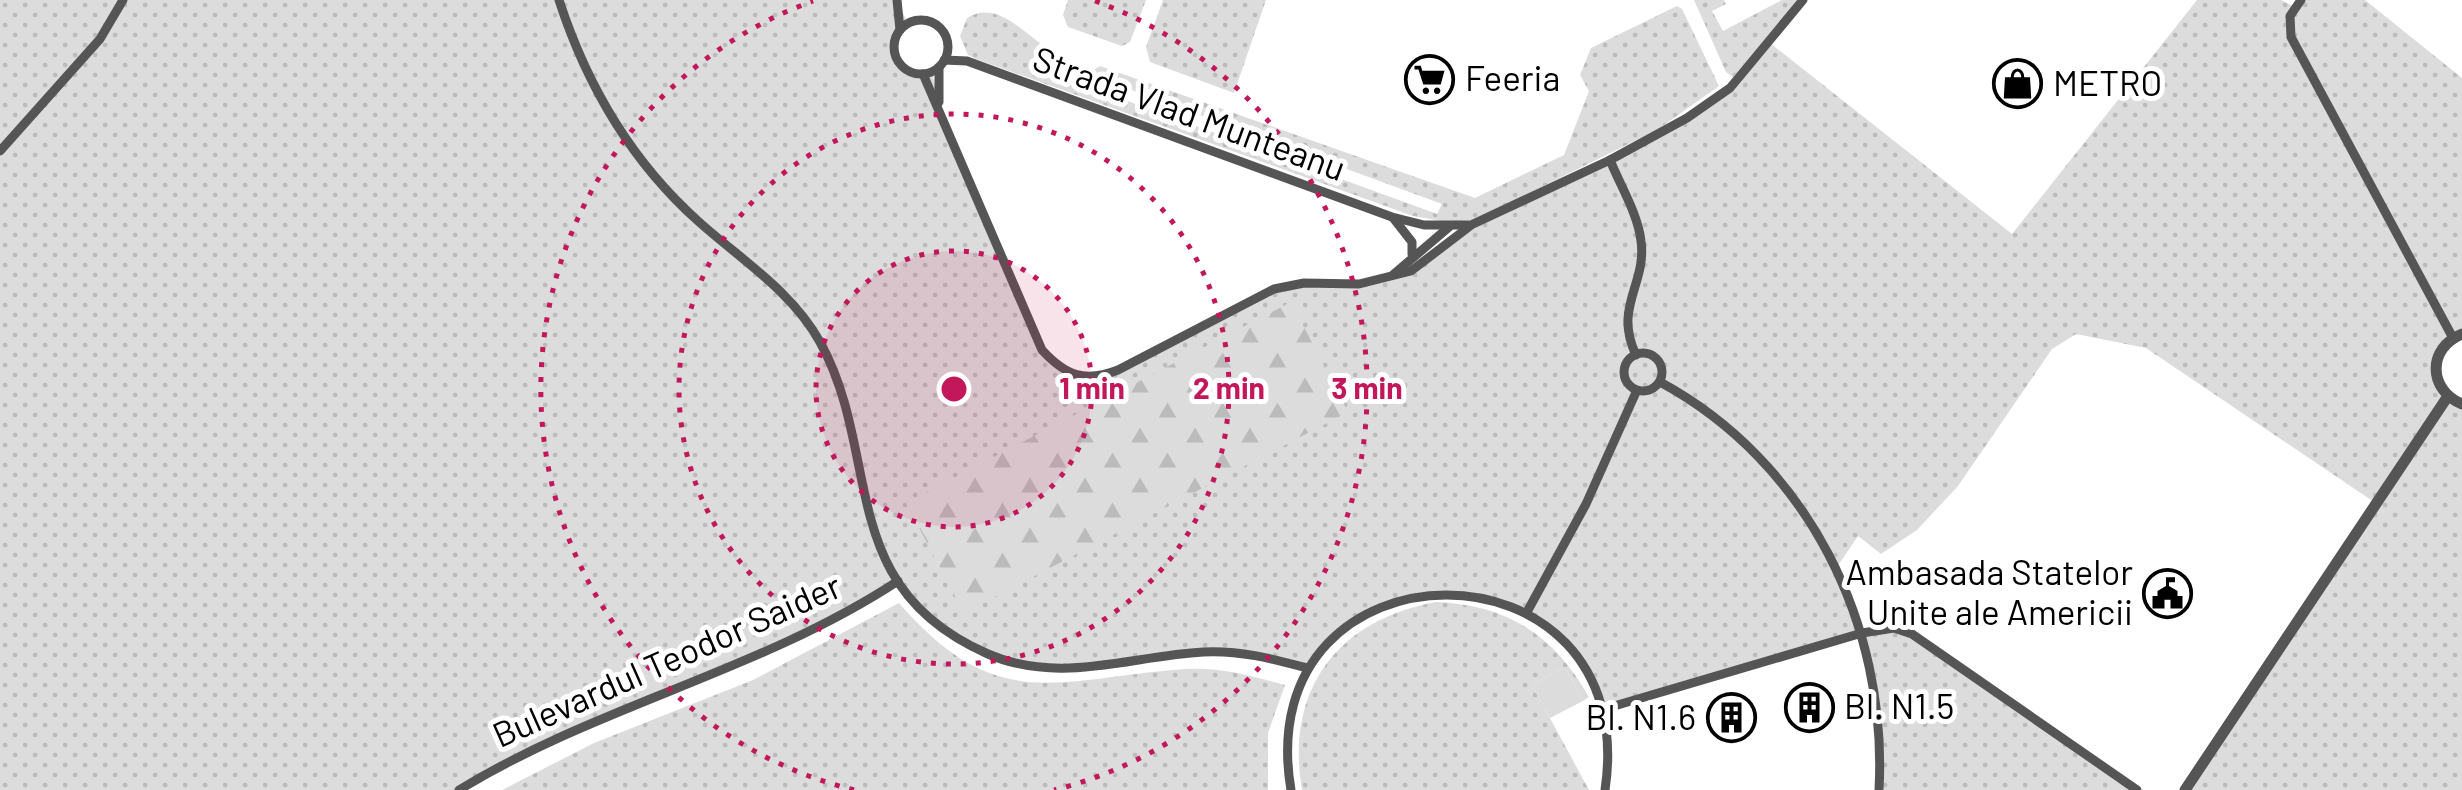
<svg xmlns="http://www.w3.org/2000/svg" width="2462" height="790" font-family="Barlow,sans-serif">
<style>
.grass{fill:url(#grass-dots)}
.forest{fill:url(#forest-firs)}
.park{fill:#dcdcdc}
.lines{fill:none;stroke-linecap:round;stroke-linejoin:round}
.minor{stroke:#555;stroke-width:9}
.tertiary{stroke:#555;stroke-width:11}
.ring{fill:none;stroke:#c2185b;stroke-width:5;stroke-dasharray:5 10}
.labels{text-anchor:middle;stroke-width:10;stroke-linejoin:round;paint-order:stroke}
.poi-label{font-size:35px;fill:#000;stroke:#fff;text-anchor:start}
.street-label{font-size:35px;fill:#000;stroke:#fff}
.centre{fill:#c2185b;stroke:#fff;stroke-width:5}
.ring-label{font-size:30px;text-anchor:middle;font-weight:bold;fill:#c2185b;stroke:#fff;stroke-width:10;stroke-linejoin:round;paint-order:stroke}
</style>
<defs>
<pattern id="grass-dots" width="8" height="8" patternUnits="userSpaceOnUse" patternTransform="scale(2.5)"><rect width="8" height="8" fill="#dcdcdc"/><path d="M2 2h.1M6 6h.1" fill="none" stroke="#bbb" stroke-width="1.8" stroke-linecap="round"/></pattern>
<pattern id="forest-firs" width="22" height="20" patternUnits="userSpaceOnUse" patternTransform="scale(2.5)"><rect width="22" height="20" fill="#dcdcdc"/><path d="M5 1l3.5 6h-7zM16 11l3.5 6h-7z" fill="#bbb"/></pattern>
</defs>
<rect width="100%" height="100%" fill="#fff"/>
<!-- grass -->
<g class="grass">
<path d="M0,0H897L908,24L897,35L895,55L907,71L932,72L939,104L1042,350L1055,364L1097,378L1274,289L1359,284L1411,271L1471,225L1610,160L1730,88L1770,43L2012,234L2197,0H2281L2295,7L2301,0H2365L2462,78V334L2453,338L2435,373L2462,404V790H2185L2377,504L2146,348L2076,334L2052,349L1958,486L1917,530L1881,554L1858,536L1837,567L1862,632L1878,629L1912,634L2137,790H1879L1878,733L1862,633L1604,709C1589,686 1576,658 1558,637C1549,626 1531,619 1519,612C1438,563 1364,606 1307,668L1231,652L1106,665L1024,666L952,634L897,582L709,679L573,730L459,790H0Z"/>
<path d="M1068,0H1146L1130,42L1122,46L1068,27L1063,15Z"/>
<path d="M1163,0H1266L1234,93L1150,62L1146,47Z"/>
<path d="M1694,0H1724L1726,4L1712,11L1723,31L1782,0H1798L1733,77L1726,72Z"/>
<path d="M1677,6L1682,9L1719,86L1657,130L1474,220L1448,222L1413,216L976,59L968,55L960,36L967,18C994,1 1018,27 1040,43L1032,62L1040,69L1437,214L1442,204L1096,77L1093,70L1100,66L1475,198L1564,155L1589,91L1580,75L1591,48Z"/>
<path d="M1436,602C1508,605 1554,635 1589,697L1583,701L1565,667L1532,685L1589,790H1302C1285,690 1337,620 1436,602Z"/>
<path d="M899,603C998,717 1057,678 1186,669C1221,667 1252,676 1285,685L1268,733V790H502L594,743L753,680Z"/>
</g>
<!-- forest -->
<path class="forest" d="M1291,302L1348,412L964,613L906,503Z"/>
<!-- park -->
<path class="park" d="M1565,667L1583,701L1550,718L1532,685Z"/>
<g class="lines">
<!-- minor -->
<g class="minor">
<path d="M559,0C587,86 630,160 698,221C740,259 792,291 820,342C883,456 834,587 988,654C1059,685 1130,656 1203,652C1240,650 1273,659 1307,668"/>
<path d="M897,0L900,30"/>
<path d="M2301,0L2290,16L2291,37L2453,338"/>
<circle cx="921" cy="47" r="27"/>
<path d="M944,60L967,61L1392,217L1424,225H1471L1610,160L1687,118L1730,88L1803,0"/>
<path d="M939,67V102"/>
<path d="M923,74L1042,350C1066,376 1085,383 1118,370L1274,289L1304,283L1359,284L1411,271L1470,226"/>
<path d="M0,151L100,39L123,0"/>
<path d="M1610,160C1620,185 1638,214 1641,241C1647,284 1613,307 1636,355"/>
<path d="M1394,219L1412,242V254"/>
<path d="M1394,274L1449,227"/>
<circle cx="1643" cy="372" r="19"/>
<path d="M1660,382C1808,462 1888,625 1879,790"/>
<path d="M1527,612L1586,504L1637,390"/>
<path d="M1604,709L1862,633L1894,628L1912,634L2137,790"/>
<path d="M459,790C598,705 761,671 898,581"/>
<path d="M1291,790C1247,531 1644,529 1605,790"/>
</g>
<!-- tertiary -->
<g class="tertiary">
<path d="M2462,334C2427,348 2428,390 2462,404"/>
<path d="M2185,790L2448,396"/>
</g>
</g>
<!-- distance rings -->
<circle cx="954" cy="389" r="138" fill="#c2185b" fill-opacity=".12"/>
<g class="ring">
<circle cx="954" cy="389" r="138"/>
<circle cx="954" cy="389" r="275"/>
<path d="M854 790A413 413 0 0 1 813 1M1095 1A413 413 0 0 1 1054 790"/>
</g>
<!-- icons -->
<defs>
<symbol id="supermarket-ring" viewBox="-11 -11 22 22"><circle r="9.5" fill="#fff" stroke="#000" stroke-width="1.5"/><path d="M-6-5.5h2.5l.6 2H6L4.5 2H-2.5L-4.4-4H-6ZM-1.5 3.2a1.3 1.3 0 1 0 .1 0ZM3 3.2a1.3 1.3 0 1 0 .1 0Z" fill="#000"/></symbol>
<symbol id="shop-ring" viewBox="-11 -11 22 22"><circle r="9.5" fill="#fff" stroke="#000" stroke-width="1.5"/><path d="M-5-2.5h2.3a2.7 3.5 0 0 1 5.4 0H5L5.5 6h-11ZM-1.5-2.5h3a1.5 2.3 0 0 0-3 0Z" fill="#000"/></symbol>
<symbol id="civic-ring" viewBox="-11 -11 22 22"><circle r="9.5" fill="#fff" stroke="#000" stroke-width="1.5"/><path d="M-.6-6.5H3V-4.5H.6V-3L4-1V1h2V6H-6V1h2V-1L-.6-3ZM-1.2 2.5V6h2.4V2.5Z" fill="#000"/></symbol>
<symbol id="building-ring" viewBox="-11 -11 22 22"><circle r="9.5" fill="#fff" stroke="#000" stroke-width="1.5"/><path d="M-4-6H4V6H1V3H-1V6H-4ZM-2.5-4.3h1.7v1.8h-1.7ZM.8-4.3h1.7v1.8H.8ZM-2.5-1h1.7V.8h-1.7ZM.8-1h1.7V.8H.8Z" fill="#000"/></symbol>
</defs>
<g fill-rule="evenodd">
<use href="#supermarket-ring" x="1402" y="52" width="55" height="55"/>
<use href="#shop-ring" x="1990" y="56" width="55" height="55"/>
<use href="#civic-ring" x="2140" y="566" width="55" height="55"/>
<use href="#building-ring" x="1782" y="680" width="55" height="55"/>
<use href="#building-ring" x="1704" y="690" width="55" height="55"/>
</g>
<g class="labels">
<!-- poi labels -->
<g class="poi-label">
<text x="1465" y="91">Feeria</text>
<text x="2053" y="96">METRO</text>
<text x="2133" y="585" text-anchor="end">Ambasada Statelor<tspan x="2133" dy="40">Unite ale Americii</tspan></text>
<text x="1844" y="719">Bl. N1.5</text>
<text x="1696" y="730" text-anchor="end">Bl. N1.6</text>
</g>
<!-- street labels -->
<g class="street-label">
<text transform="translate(1189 114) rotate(20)" y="12">Strada Vlad Munteanu</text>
<text transform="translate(667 661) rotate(-24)" y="12">Bulevardul Teodor Saider</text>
</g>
</g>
<circle cx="954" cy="389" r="15" class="centre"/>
<g class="ring-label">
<text x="1092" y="399">1 min</text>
<text x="1229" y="399">2 min</text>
<text x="1367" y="399">3 min</text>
</g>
</svg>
